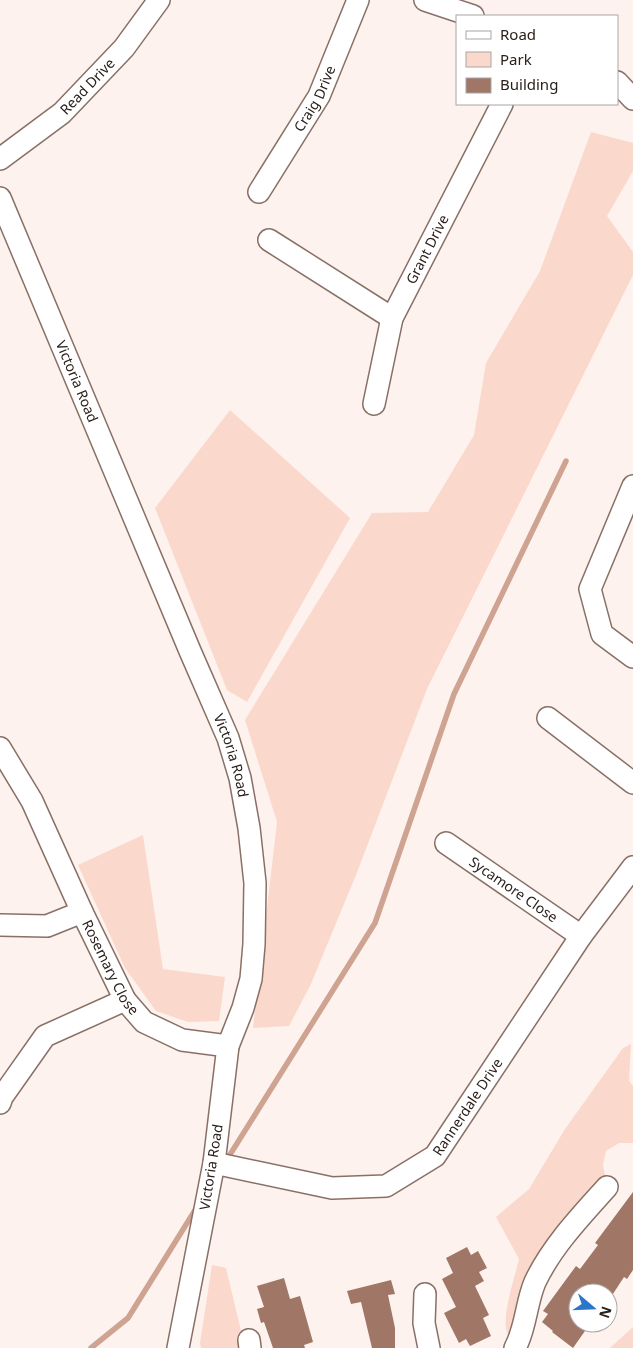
<svg xmlns="http://www.w3.org/2000/svg" width="633" height="1348" font-family="'Noto Sans',sans-serif">
<style>
.green{fill:#fad9cc}
.lines{fill:none;stroke-linecap:round;stroke-linejoin:round}
.stream{stroke:#cfa391;stroke-width:5.5}
.building{fill:#a07766}
.street-casing{stroke:#897066;stroke-width:24}
.street{stroke:#fff;stroke-width:21}
.labels{text-anchor:middle;stroke-width:4;stroke-linejoin:round;paint-order:stroke}
.street-label{font-size:14px;fill:#2a201c;stroke:#fff}
</style>
<rect width="100%" height="100%" fill="#fdf2ed"/>
<!-- green -->
<g class="green">
<path d="M591,132L633,143V171L607,216L633,252V275L427,689L356,875L310,986L289,1026L253,1028L277,822L245,720L372,513L428,512L474,435L486,363L540,271Z"/>
<path d="M230,410L350,518L247,702L227,690L155,508Z"/>
<path d="M143,835L163,969L225,977L219,1021L188,1022L156,1011L125,968L78,865Z"/>
<path d="M631,1044L629,1081L633,1086V1143H619L606,1151L603,1165L605,1176L517,1327L512,1325L508,1335C500,1319 515,1277 519,1259L496,1217L529,1189L565,1129L623,1048Z"/>
<path d="M212,1265L226,1268L242,1335L244,1348H201L200,1343Z"/>
<path d="M633,1327V1348H610Z"/>
</g>
<g class="lines">
<!-- stream -->
<g class="stream">
<path d="M226,1161L375,923L454,694L566,461"/>
<path d="M91,1348L128,1318L197,1207"/>
</g>
</g>
<!-- building -->
<g class="building">
<path d="M633,1192V1270L627,1279L624,1277L609,1300L608,1293H578V1326L585,1331L573,1348L552,1332L553,1331L542,1322L548,1314L543,1311L576,1266L580,1269L598,1245L595,1243Z"/>
<path d="M467,1247L471,1255L478,1251L487,1268L479,1272L484,1281L475,1286L489,1315L483,1318L491,1336L470,1346L466,1339L459,1343L444,1313L456,1307L442,1279L453,1273L446,1258Z"/>
<path d="M284,1278L290,1299L300,1296L313,1342L304,1345L305,1348H273L264,1322L261,1323L257,1309L264,1307L257,1286Z"/>
<path d="M391,1280L395,1294L388,1295L395,1328V1348H372L361,1302L351,1304L347,1291Z"/>
</g>
<g class="lines">
<defs>
<g id="street">
<path d="M425,0L473,16"/>
<path d="M617,82L633,99"/>
<path id="s1" d="M0,159L62,113L124,48L159,0"/>
<path id="s2" d="M259,192L319,96L358,0"/>
<path id="s3" d="M0,198L190,651L228,738L240,778L249,828L255,883L254,944L251,979L243,1008L228,1046L214,1163L178,1348"/>
<path d="M269,240L392,318"/>
<path id="s4" d="M374,404L392,318L502,104"/>
<path d="M633,486L590,589L602,634L633,657"/>
<path d="M548,718L633,783"/>
<path id="s5" d="M0,748L32,801L82,912L125,1000L144,1022L182,1040L228,1046"/>
<path id="s6" d="M446,843L581,936"/>
<path d="M0,925L47,926L82,912"/>
<path d="M0,1103L2,1097L45,1036L125,1000"/>
<path id="s7" d="M214,1163L332,1188L386,1186L435,1156L581,936L633,867"/>
<path d="M425,1294L424,1323L429,1348"/>
<path d="M249,1340L250,1348"/>
<path d="M515,1348C526,1328 526,1303 535,1282C552,1246 581,1216 607,1187"/>
</g>
</defs>
<!-- street casing -->
<use href="#street" class="street-casing"/>
<!-- street -->
<use href="#street" class="street"/>
</g>
<g class="labels">
<!-- street labels -->
<g class="street-label">
<text dy="5" stroke="none"><textPath href="#s1" startOffset="114">Read Drive</textPath></text>
<text dy="5" stroke="none"><textPath href="#s2" startOffset="109">Craig Drive</textPath></text>
<text dy="5" stroke="none"><textPath href="#s4" startOffset="165">Grant Drive</textPath></text>
<text dy="5" stroke="none"><textPath href="#s3" startOffset="199">Victoria Road</textPath></text>
<text dy="5" stroke="none"><textPath href="#s3" startOffset="604">Victoria Road</textPath></text>
<text dy="5" stroke="none"><textPath href="#s6" startOffset="82">Sycamore Close</textPath></text>
<text dy="5" stroke="none"><textPath href="#s5" startOffset="246">Rosemary Close</textPath></text>
<text dy="5" stroke="none"><textPath href="#s7" startOffset="291">Rannerdale Drive</textPath></text>
<text transform="translate(211 1167) rotate(-81)" y="5">Victoria Road</text>
</g>
</g>
<!-- legend -->
<rect x="456" y="15" width="162" height="90" fill="#ffffff" stroke="#aaa6a4"/>
<rect x="466" y="31" width="25" height="8" fill="#ffffff" stroke="#aaa6a4"/>
<text x="500" y="40" font-size="15" fill="#2a201c">Road</text>
<rect x="466" y="52" width="25" height="15" fill="#fad9cc" stroke="#aaa6a4"/>
<text x="500" y="65" font-size="15" fill="#2a201c">Park</text>
<rect x="466" y="78" width="25" height="15" fill="#a07766" stroke="#aaa6a4"/>
<text x="500" y="90" font-size="15" fill="#2a201c">Building</text>
<!-- north arrow -->
<g transform="translate(593 1308) rotate(109)"><circle r="24" fill="#ffffff" stroke="#aaa6a4"/>
<path d="M0-4L9 19L0 12L-9 19Z" fill="#2b76c6"/>
<text y="-8" font-size="14" font-weight="bold" text-anchor="middle" fill="#2a201c">N</text>
</g>
</svg>
